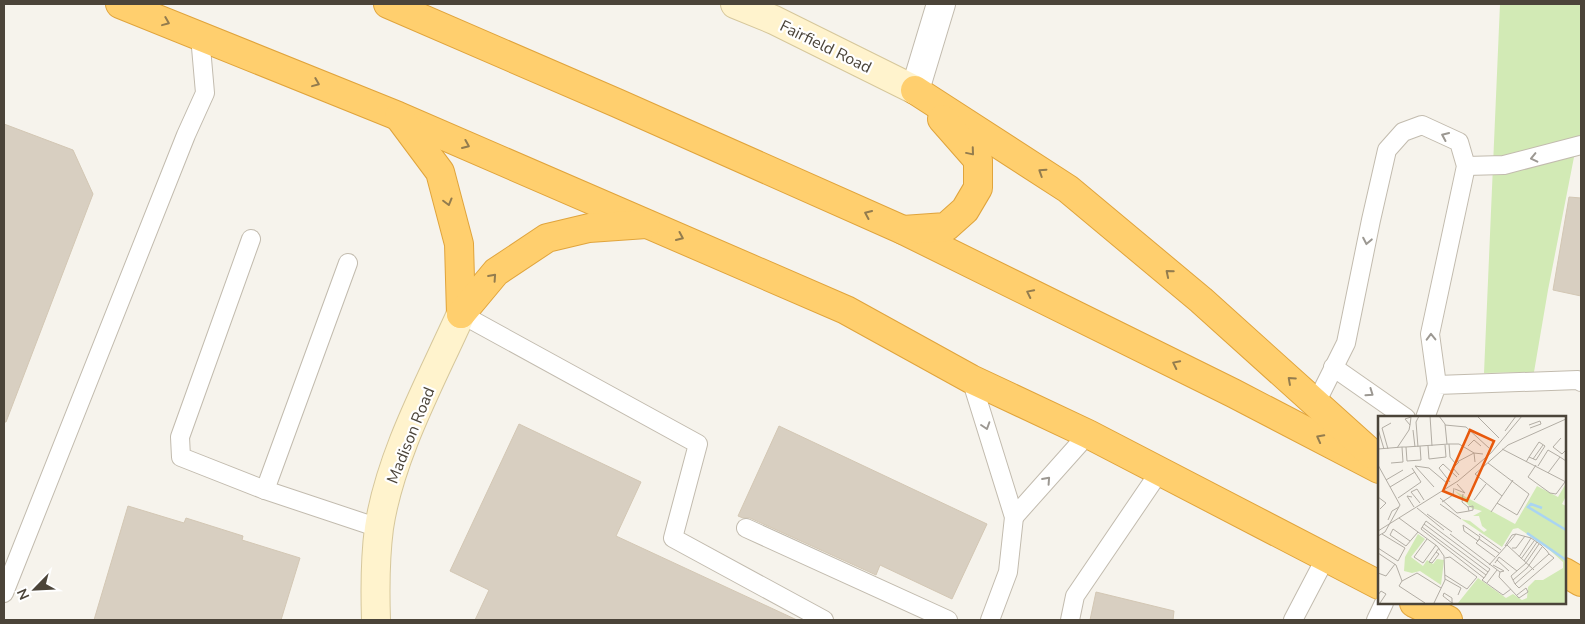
<svg xmlns="http://www.w3.org/2000/svg" width="1585" height="624" font-family="'Nunito Sans',sans-serif">
<style>
.green{fill:#d2eab5}
.building{fill:#d8cfc1;stroke:#d3c7b4}
.lines{fill:none;stroke-linecap:round;stroke-linejoin:round}
.lane-casing{stroke:#c2bbae;stroke-width:20}
.street-casing{stroke:#c2bbae;stroke-width:30}
.secondary-casing{stroke:#d6c79b;stroke-width:30}
.highway-casing{stroke:#e0a43c;stroke-width:30}
.lane{stroke:#fff;stroke-width:18}
.street{stroke:#fff;stroke-width:28}
.secondary{stroke:#fff3cd;stroke-width:28}
.highway{stroke:#ffcf6e;stroke-width:28}
.oneway{stroke:#937c4e}
.oneway2{stroke:#9c9892}
.labels{text-anchor:middle;stroke-width:4.5;stroke-linejoin:round;paint-order:stroke}
.street-label{font-size:16px;fill:#4b4439;stroke:#fff}
.inset-river{fill:none;stroke:#a9d4f2;stroke-width:2.5}
.inset-road{fill:none;stroke:#b2ada4;stroke-width:1}
.view{fill:#e8590c;fill-opacity:0.15;stroke:#e8590c;stroke-width:2.5}
.inset-edge{fill:none;stroke:#4b4439;stroke-width:2.5}
</style>
<rect width="100%" height="100%" fill="#f6f3ec"/>
<!-- green -->
<path class="green" d="M1500,4H1581V151L1575,152L1548,290L1534,372L1484,373Z"/>
<!-- building -->
<g class="building">
<path d="M4,124L73,150L93,194L6,422H4Z"/>
<path d="M1569,197L1581,198V296L1553,290Z"/>
<path d="M519,424L641,482L616,536L797,620H475L489,590L450,571Z"/>
<path d="M779,426L987,524L952,599L880,565L876,575L750,518H743L738,516Z"/>
<path d="M128,506L184,523L186,518L243,536L242,540L300,558L281,620H94Z"/>
<path d="M1096,592L1174,611L1173,620H1090Z"/>
</g>
<g class="lines">
<defs>
<g id="lane">
<path d="M1466,166L1504,165L1581,145"/>
<path d="M251,239L180,437L181,457L265,490L379,528"/>
<path d="M461,314L698,444L673,538L824,620"/>
<path d="M1333,367L1406,418"/>
<path d="M971,379L1014,517L1008,572L990,620"/>
<path d="M1316,403L1346,343L1371,220L1387,150L1403,132L1422,125L1459,142L1466,166L1430,334L1437,385"/>
<path d="M1425,418L1437,385L1578,380L1581,382"/>
<path d="M265,490L348,263"/>
<path d="M1014,517L1088,434"/>
<path d="M746,528L948,620"/>
<path d="M4,593L186,135L205,93L200,36"/>
<path d="M1070,620L1075,596L1160,471"/>
<path d="M1293,620L1326,557"/>
<path d="M1376,620L1384,603"/>
</g>
<path id="street" d="M915,90L941,4"/>
<g id="secondary">
<path d="M735,4L774,20L915,90"/>
<path d="M376,620C375,590 375,559 379,528C390,455 431,381 461,314"/>
</g>
<g id="highway">
<path d="M120,4L398,116L846,310L971,379L1088,434L1379,585"/>
<path d="M388,4L617,103L903,230L1233,393L1379,469"/>
<path d="M915,90L1068,189L1201,300L1372,454"/>
<path d="M399,117L440,172L459,244L461,314"/>
<path d="M903,230L946,227L965,210L978,188V160L942,119"/>
<path d="M461,314L496,272L547,238L589,228L646,224"/>
<path d="M1564,572L1581,582"/>
<path d="M1414,603L1448,620"/>
</g>
</defs>
<!-- lane casing -->
<use href="#lane" class="lane-casing"/>
<!-- street casing -->
<use href="#street" class="street-casing"/>
<!-- secondary casing -->
<use href="#secondary" class="secondary-casing"/>
<!-- highway casing -->
<use href="#highway" class="highway-casing"/>
<!-- lane -->
<use href="#lane" class="lane"/>
<!-- street -->
<use href="#street" class="street"/>
<!-- secondary -->
<use href="#secondary" class="secondary"/>
<!-- highway -->
<use href="#highway" class="highway"/>
</g>
<!-- one-way arrows -->
<defs><path id="oneway-chevron" d="M-2-3.5L2.5 0L-2 3.5" fill="none" stroke-width="1.6" stroke-linecap="round" stroke-linejoin="round" transform="scale(1.25)"/></defs>
<g class="oneway">
<use href="#oneway-chevron" transform="translate(166 22) rotate(22)"/>
<use href="#oneway-chevron" transform="translate(316 83) rotate(22)"/>
<use href="#oneway-chevron" transform="translate(466 145) rotate(23)"/>
<use href="#oneway-chevron" transform="translate(971 152) rotate(50)"/>
<use href="#oneway-chevron" transform="translate(1042 172) rotate(-147)"/>
<use href="#oneway-chevron" transform="translate(448 202) rotate(75)"/>
<use href="#oneway-chevron" transform="translate(868 214) rotate(-156)"/>
<use href="#oneway-chevron" transform="translate(680 237) rotate(24)"/>
<use href="#oneway-chevron" transform="translate(1169 273) rotate(-140)"/>
<use href="#oneway-chevron" transform="translate(493 277) rotate(-48)"/>
<use href="#oneway-chevron" transform="translate(1030 293) rotate(-154)"/>
<use href="#oneway-chevron" transform="translate(1176 364) rotate(-154)"/>
<use href="#oneway-chevron" transform="translate(1291 380) rotate(-138)"/>
<use href="#oneway-chevron" transform="translate(1320 438) rotate(-152)"/>
</g>
<g class="oneway2">
<use href="#oneway-chevron" transform="translate(1445 136) rotate(-156)"/>
<use href="#oneway-chevron" transform="translate(1534 158) rotate(167)"/>
<use href="#oneway-chevron" transform="translate(1367 241) rotate(101)"/>
<use href="#oneway-chevron" transform="translate(1431 337) rotate(-91)"/>
<use href="#oneway-chevron" transform="translate(1370 393) rotate(35)"/>
<use href="#oneway-chevron" transform="translate(986 426) rotate(72)"/>
<use href="#oneway-chevron" transform="translate(1047 480) rotate(-48)"/>
</g>
<g class="labels">
<!-- street labels -->
<g class="street-label">
<text transform="translate(826 46) rotate(26)" y="6">Fairfield Road</text>
<text transform="translate(410 435) rotate(-68)" y="6">Madison Road</text>
</g>
</g>
<!-- overview -->
<g transform="translate(1378 416)">
<rect width="188" height="188" fill="#f6f3ec"/>
<path d="M187,69V82L184,88L188,90L187,187H80L100,162L128,182L135,178L144,184L149,182L150,171L157,164H165L185,152V146L166,129L140,112L135,113L124,131L83,103L92,105L106,116L109,114L104,110L101,100H95L104,95L93,92L77,75L137,108L159,70L180,81ZM40,118L47,123L33,141L45,150L49,144L55,148L59,143L66,144L63,169L42,155L34,157L26,155L27,141Z" fill="#d2eab5"/>
<path class="inset-river" d="M164,92L153,88L150,91L188,114M149,117L188,144"/>
<path class="inset-road" d="M52,0L54,30M61,0L67,8L69,28M99,0L121,22M67,9L88,11L111,32M151,9L162,5L163,8L152,12M0,13L6,33M35,14L37,31M127,15L138,0M183,22L175,31L184,38L188,34M50,30L51,43L68,41L67,29M90,30L96,24L103,30M28,31L29,45L43,44L42,30M40,31L38,6L41,0M19,32L31,14L32,9L27,3L33,1L32,9M0,33L24,31H28L71,28H81L96,37L77,47L72,41L71,28M10,33L4,12L13,7M124,33L188,66M155,43L165,29M81,46L75,52L81,59M97,46L96,37L105,38M148,46L151,41L158,44L167,30L161,26L151,41M13,47L25,46L24,31M110,47L151,78L139,99L119,87M0,49L22,89L7,116L0,120M158,49L150,61L172,77L178,78L187,66M160,50L170,34L182,41M170,57L182,41L188,45M8,64L25,54M72,66L61,52L65,48L79,61M12,71L37,56M56,71L37,50L51,52L70,68M77,73L87,77L79,68M85,78L84,86L90,91M124,80L97,58L130,29L188,3M0,81L8,87L2,93M34,81L29,80L36,91M20,82L43,66L34,52M62,82L79,97L91,95L90,91L95,90V94L91,95M96,84L108,68M64,86L75,79L76,72M42,87L33,76L39,73L46,84M62,88L83,103M39,92L66,114M113,96L135,64M49,98L74,116M21,102L59,130L66,140L67,164L56,187M10,104L14,95L21,91M48,105L112,153L106,162L43,113ZM46,108L110,156M44,111L108,159M0,115L80,65L113,37L144,0M72,118L122,156L121,161L141,182L150,176L148,172L139,179M101,118L123,134M138,118L153,122L163,129L169,135L171,138L176,142L141,172L137,168L171,138M49,123L36,141L45,147L58,129M101,123L121,137M32,125L15,113L12,119L28,130L40,116M100,125L86,115L85,109L102,121L100,125L98,127L117,141M127,130L134,119L138,118L129,129M0,132L20,145L27,132L4,118M134,132H138L147,120M58,136L61,138L54,147L51,146L61,132M0,137L18,149L24,165L21,170L47,187M141,141L153,122M67,142L72,141L99,161L89,173L67,159M143,143L156,125M119,144L131,155M146,145L159,126M117,147L121,141L139,155M111,149L129,129L156,154M115,149L126,155L122,156M0,157L8,160L17,148M106,162L104,164L125,179L133,173M67,163L83,172L80,179M135,164L149,152L164,131M24,165L39,157L63,172M109,167L119,154M137,168L133,160L148,147L161,128M0,179L3,175L8,178L2,187M74,187V182L66,177L65,180L74,187H75"/>
<path class="view" d="M92,14L116,25L89,85L65,75Z"/>
<rect width="188" height="188" class="inset-edge"/>
</g>
<!-- border -->
<rect width="1585" height="624" fill="none" stroke="#4b4439" stroke-width="10"/>
<!-- north arrow -->
<g transform="translate(35 589) rotate(246)" stroke="#ffffff" stroke-width="4" paint-order="stroke">
<path d="M0-4L9 19L0 12L-9 19Z" fill="#4b4439"/>
<text y="-8" font-size="14" font-weight="bold" text-anchor="middle" fill="#4b4439">N</text>
</g>
</svg>
